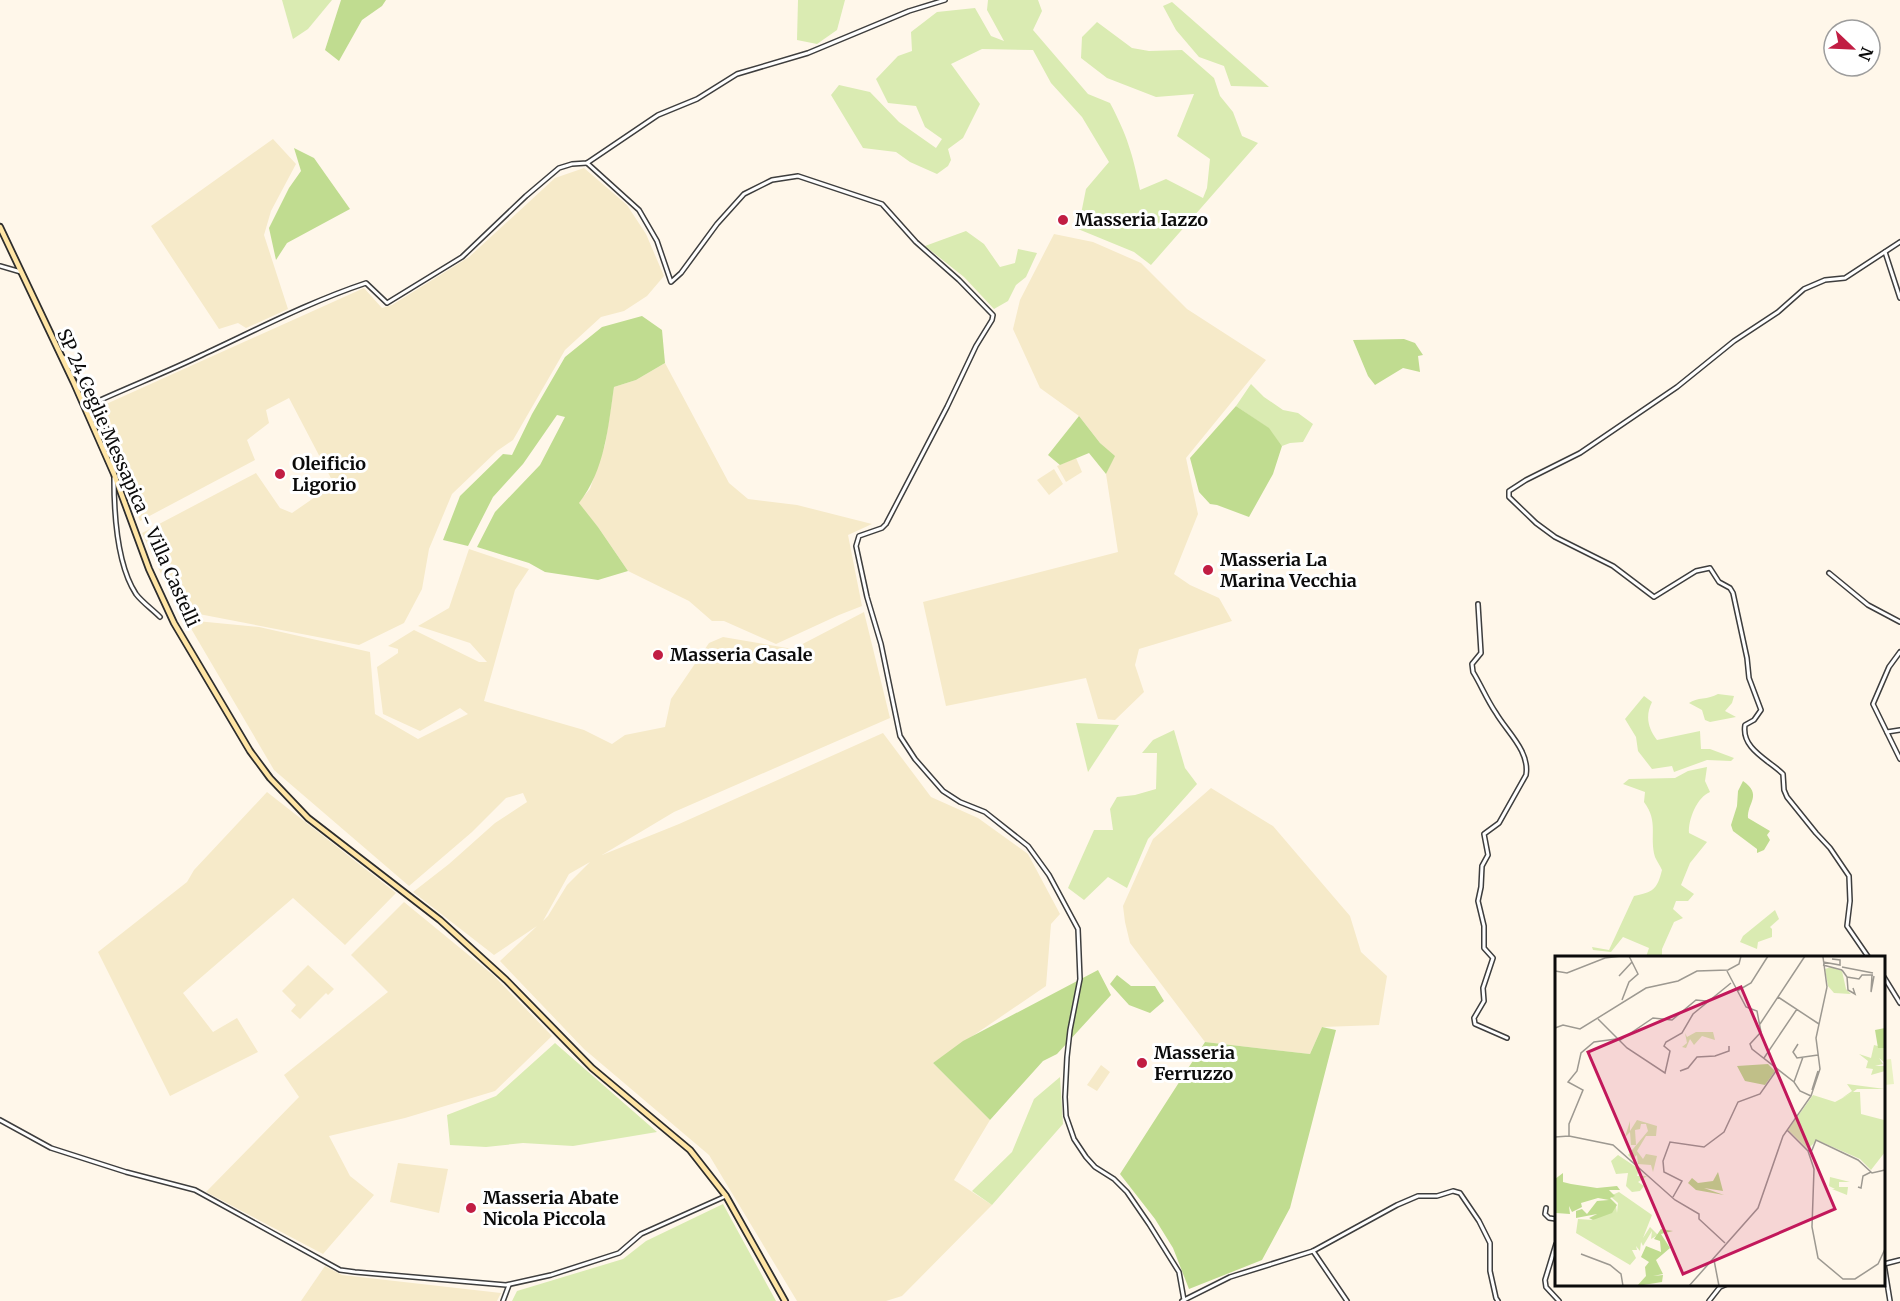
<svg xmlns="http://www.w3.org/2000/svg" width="1900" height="1301" font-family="Merriweather,serif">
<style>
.farmland{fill:#f6eac9;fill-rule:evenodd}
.green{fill:#daebb2}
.forest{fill:#c0dc90}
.pitch{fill:#eaf2c4}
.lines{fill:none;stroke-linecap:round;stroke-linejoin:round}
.street-casing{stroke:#3e3e3e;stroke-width:6}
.secondary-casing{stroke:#2d2d2d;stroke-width:8}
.street{stroke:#fff;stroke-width:3}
.secondary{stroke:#ffe5a5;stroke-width:4.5}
.poi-dot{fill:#c11d43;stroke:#fff;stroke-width:2}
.labels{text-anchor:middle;stroke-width:6;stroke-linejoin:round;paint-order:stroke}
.poi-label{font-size:18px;font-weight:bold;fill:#0b0b0b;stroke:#fff;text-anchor:start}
.street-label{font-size:18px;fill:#0b0b0b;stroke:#fff}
.inset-road{fill:none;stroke:#9d9991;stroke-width:1.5}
.view{fill:#c2185b;fill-opacity:0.15;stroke:#c2185b;stroke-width:3}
.inset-edge{fill:none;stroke:#0b0b0b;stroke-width:3}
</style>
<rect width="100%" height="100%" fill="#fff7ea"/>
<!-- farmland -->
<g class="farmland">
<path d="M273,139L296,164L271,211L264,235L288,309L246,328L238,323L219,329L151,226Z"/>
<path d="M584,168L627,205L646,234L664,276L647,296L624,311L601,317L565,350L513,440L497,451L452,494L429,549L422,589L404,623L359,645L178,610L142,533L256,473L280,508L292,513L334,484L289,398L266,410L269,423L247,440L255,460L140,521L120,474L118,442L104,405L364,288L382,308L392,305L469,257L555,178Z"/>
<path d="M1054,234L1093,242L1141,263L1187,309L1266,360L1186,458L1198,514L1174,574L1190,585L1219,598L1232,621L1139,649L1135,665L1144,692L1115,720L1098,719L1086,678L946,706L923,602L1118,552L1106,474L1114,456L1100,443L1079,416L1040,388L1013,329L1020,300Z"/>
<path d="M665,363L729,483L748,499L797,505L872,524L848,535L862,606L839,615L776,644L724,621H712L689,601L628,571L598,527L578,503L590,489L605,445L614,387L636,380Z"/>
<path d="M1076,458L1082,472L1066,482L1057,466Z"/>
<path d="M1054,469L1063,484L1049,495L1037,480Z"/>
<path d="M469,549L529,569L515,590L484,701L584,730L612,744L625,735L665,727L671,699L709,643L723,637L793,649L864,612L890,718L674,812L602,855L679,824L883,733L931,797L978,818L1028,854L1060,914L1051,924L1046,986L933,1063L990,1120L954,1180L992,1205L902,1296L886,1301H797L709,1155L584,1049L500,961L537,926L494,955L413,892L449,864L495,823L527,802L523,793L506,798L472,832L409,886L274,770L186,620L259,627L370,652L375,714L418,739L468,714L460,708L420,731L383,714L377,667L398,653V649L388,646L414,630L479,662H487L470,643L418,626L449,608ZM590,862L567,885L548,916L543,921L569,874Z"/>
<path d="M1211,788L1273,826L1350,916L1361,952L1387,976L1379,1025L1322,1027L1310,1054L1205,1042L1130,943L1125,922L1123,906L1153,839Z"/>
<path d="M267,792L396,893L345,945L293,898L183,993L213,1032L237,1018L258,1052L170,1096L98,952L187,882L194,870Z"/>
<path d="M404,902L493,975L552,1036L495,1091L405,1118L329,1136L350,1176L374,1195L323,1254L206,1192L299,1097L284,1075L388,992L351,955Z"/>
<path d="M308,965L334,989L328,995L326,993L300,1019L291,1011L296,1005L282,991Z"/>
<path d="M1101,1065L1110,1072L1097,1091L1087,1085Z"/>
<path d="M398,1163L448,1169L439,1213L390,1202Z"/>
<path d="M325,1266L342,1275L501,1293L497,1301H301Z"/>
</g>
<!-- green -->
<g class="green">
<path d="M282,0H332L308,29L293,39Z"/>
<path d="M798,0H845L837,30L817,44L797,40Z"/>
<path d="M988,0H1038L1042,11L1033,30L1088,94L1110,103C1127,135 1133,155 1140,190L1166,179L1203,198L1207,188L1210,159L1177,136L1194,94L1156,97L1107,78L1081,58L1082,37L1097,22L1132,48L1149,51L1182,50L1214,78L1220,96L1233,112L1242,136L1258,143L1151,265L1134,252L1078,229L1086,189L1109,162L1082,117L1051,83L1033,50L982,49L951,64L980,104L963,138L948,149L951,160L948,166L937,174L910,162L896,152L863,148L831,95L839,85L870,92L899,122L936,148L942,139L925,127L916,106L888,103L876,79L898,56L912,51L911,32L937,12L975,8L991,36L1004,41L987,10Z"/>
<path d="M1172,2L1269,87L1231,86L1224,66L1199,57L1176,30L1163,6Z"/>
<path d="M966,231L984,244L1000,267L1015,263L1018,249L1037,253L1026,277L1016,285L1008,301L994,309L964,277L925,246Z"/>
<path d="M1251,384L1264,397L1283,410L1298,413L1313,424L1303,442L1290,443L1282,446L1268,428L1236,406Z"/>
<path d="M1718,694L1734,696L1732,703L1725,711L1736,717L1710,722L1705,720L1702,710L1689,703C1697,697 1708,700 1718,694Z"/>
<path d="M1644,696L1652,702C1645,716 1648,728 1657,740L1700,731L1701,749H1710L1734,758L1731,761L1707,760L1674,772L1672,766L1652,769L1638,751L1636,737L1625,719Z"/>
<path d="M1076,723L1119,725L1088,772Z"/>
<path d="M1174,730L1185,768L1197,784L1148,839L1127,888L1108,877L1084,900L1068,888L1094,830H1113L1110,809L1117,797L1135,795L1156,789L1157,753H1142L1153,740Z"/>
<path d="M1707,767L1705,781L1710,792C1697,797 1688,820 1689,833L1707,842L1690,863L1681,885L1694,894L1688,901H1676L1673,909L1683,918L1674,922L1662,949V957H1646L1649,948L1623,937L1611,952L1593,950L1592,947L1609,950L1634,896C1653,892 1657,890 1662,870C1660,866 1657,861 1655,857C1649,836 1659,822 1644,802L1645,792L1623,784L1629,779L1675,778L1688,771Z"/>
<path d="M1775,910L1779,919L1770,927L1772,929V937L1758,942L1757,949L1740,942L1743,936Z"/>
<path d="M555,1043L657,1132L573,1146L523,1143L486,1147L450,1145L447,1115L496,1096Z"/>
<path d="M1060,1077L1063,1124L992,1205L972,1191L1012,1152L1034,1099Z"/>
<path d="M723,1204L776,1301H512L517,1291L623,1259L646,1241Z"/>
</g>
<!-- forest -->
<g class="forest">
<path d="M341,0H386L382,6L362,20L339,61L325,50Z"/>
<path d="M294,148L314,158L350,209L287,243L276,260L269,228L289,188L301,171Z"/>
<path d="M642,316L662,330L665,363L636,380L614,387C608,428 605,470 579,503L598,527L628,571L598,580L545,572L529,563L477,547L495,512L540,465L565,417L557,415L523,464L493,497L468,546L443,540L460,496L503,454L512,455L532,414L565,357L602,327Z"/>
<path d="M1404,339L1415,343L1423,355L1418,356L1420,372L1403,368L1375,385L1368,376L1353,340Z"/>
<path d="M1236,406L1269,428L1282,446L1273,474L1249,517L1217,505L1210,504L1199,492L1190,458Z"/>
<path d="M1079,416L1100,443L1115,456L1106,474L1089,453L1060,465L1048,455Z"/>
<path d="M1743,781C1763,795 1747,803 1748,818L1770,831L1767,835L1770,840L1764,850L1757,853V849L1733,831L1731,825L1737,806L1738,791Z"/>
<path d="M1098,970L1111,995L1057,1054L1043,1061L990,1120L933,1063L963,1041Z"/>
<path d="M1117,975L1131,986H1155L1164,1001L1150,1013L1129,1005L1110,984Z"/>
<path d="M1322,1027L1336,1030L1290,1208L1262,1260L1189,1289L1173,1248L1155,1219L1120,1174L1205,1042L1310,1054Z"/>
</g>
<!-- pitch -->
<path class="pitch" d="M1891,1059L1894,1084L1884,1085V1060Z"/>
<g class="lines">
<defs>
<g id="street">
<path d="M587,163L639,210L657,241L671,282L681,273L717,224L744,194L772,180L798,176L882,204L916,242L959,280L993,315L992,320L976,346L947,407L886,524L882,528L859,536L856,546L867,597L881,644L900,736L915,759L943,791L960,802L985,812L1028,846L1049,875L1078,929L1080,979L1070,1030L1067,1057L1065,1097L1066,1116L1074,1139L1086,1157L1095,1167L1114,1179L1127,1192L1149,1224L1179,1272L1184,1300"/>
<path d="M1885,252L1900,298"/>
<path d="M0,266L21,272"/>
<path d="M63,357L96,402L111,439L113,469"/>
<path d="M96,402C131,386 167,372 202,355C256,330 309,302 366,283L387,303L462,257L526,196L559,168L572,164L587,163L658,115L697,99L737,74L808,53L909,11L945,0"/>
<path d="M114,478C114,512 117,565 136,594C142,602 152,609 160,617"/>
<path d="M1829,573L1868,605L1900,622"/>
<path d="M1478,604L1481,653L1472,664L1473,672C1481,685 1487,700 1496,713C1507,732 1530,751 1526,775L1499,823L1484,834L1488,855L1482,866L1481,887L1478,901L1484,926V948L1493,958L1483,988L1484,1001L1474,1018L1475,1024L1507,1038"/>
<path d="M1900,652L1889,667L1873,704L1900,759"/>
<path d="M1887,732L1900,730"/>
<path d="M1869,958L1847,926L1850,901L1849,876L1830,848L1816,833L1787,797L1784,790L1783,774C1769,760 1741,749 1745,725L1754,720L1761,710L1749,678L1747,658L1733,593L1730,588L1719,582L1710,568L1696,571L1654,597L1613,566L1555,537L1536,523L1509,497V491L1526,480L1580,453L1677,387L1734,341L1778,312L1804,289L1825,280L1845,278L1900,242"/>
<path d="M1884,977L1900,1003"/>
<path d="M0,1120L51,1148L126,1172L195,1190L340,1270L355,1272L506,1285L551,1275L619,1253L641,1234L726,1196"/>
<path d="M1546,1208L1545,1214L1549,1218L1556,1219"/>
<path d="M1556,1244L1545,1280L1546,1287L1559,1301"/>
<path d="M1313,1251L1347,1301"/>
<path d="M1884,1264L1890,1301"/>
<path d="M1884,1264L1900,1260"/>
<path d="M503,1301L509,1285"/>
<path d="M1182,1301L1230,1277L1313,1251L1397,1205L1418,1196H1437L1453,1191L1460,1193L1479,1221L1490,1243V1271L1496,1298L1498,1301"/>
<path d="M1709,1301L1720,1287L1727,1284"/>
</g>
<path id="secondary" d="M0,227L74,383L114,474L149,569L174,623L250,751L270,778L308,818L440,920L506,980L592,1068L690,1150L726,1196L785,1301"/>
</defs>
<!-- street casing -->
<use href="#street" class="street-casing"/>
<!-- secondary casing -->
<use href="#secondary" class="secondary-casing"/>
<!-- street -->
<use href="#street" class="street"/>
<!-- secondary -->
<use href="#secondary" class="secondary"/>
</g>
<!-- markers -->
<g class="poi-dot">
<circle cx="1063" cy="220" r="6"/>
<circle cx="280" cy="474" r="6"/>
<circle cx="1208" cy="570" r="6"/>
<circle cx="658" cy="655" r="6"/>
<circle cx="1142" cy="1063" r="6"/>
<circle cx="471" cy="1208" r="6"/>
</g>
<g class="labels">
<!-- poi labels -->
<g class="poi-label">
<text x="1075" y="226">Masseria Iazzo</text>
<text x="292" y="470">Oleificio<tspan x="292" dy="21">Ligorio</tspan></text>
<text x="1220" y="566">Masseria La<tspan x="1220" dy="21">Marina Vecchia</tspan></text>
<text x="670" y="661">Masseria Casale</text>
<text x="1154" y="1059">Masseria<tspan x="1154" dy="21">Ferruzzo</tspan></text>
<text x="483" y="1204">Masseria Abate<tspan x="483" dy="21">Nicola Piccola</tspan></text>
</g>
<!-- street labels -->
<g class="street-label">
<text transform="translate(128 478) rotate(66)" y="6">SP 24 Ceglie Messapica - Villa Castelli</text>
</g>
</g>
<!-- overview -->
<g transform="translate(1555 956)">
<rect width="330" height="330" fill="#fff7ea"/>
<path d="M276,11L287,15L291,33L296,38L279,37L273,30L270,13ZM141,76H158L160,84L147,80L139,89L135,83L131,92L127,91L132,87L130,77L132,81ZM319,89L330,92V107L324,102L328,108L320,110H329L330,115L316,119L318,113L311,112L313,105L304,98L316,102ZM292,128L330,133H302L298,136H305L306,158L329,164L330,196L316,214L305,203L262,184L253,193L233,174L258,139L280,146L297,137L287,142L297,135ZM82,164L102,170L101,180H91L82,195L88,203L91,198L102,200L98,216L96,209L83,208L82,199L77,203L73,199L93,175L91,168H86L85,173L80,174L81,189H76L75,176L70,181L75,165V175ZM63,199L84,213L82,220H92L83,226L89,230L85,235L77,236L71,230L73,217L61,218L56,205ZM275,221L295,226H284V231H293L292,239L277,233H280L274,230ZM64,236L97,259L88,282L95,271L103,279L96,283L97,275L88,290L86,286L85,295L81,290L82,294H77L81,302L75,309L21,277L23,263L38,264L61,250L62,257L63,247L55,240Z" fill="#daebb2"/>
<path d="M330,72V92H323L320,74ZM213,108L220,115L210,129L190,125L182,110ZM163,216L168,235L149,232L169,239L141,234L133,227L137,222L143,227L158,225ZM8,217V226L16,228L42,232L62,230L65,234H54L60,240L55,242L62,249L57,257L38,264L34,262L42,258L21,262V255L27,253L32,258L42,245L54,244L43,242L26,247L27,251L17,256L14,250L15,258L1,257L0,223ZM106,273L118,275L106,278L115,292L101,304L108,318L98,320L108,319L107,326L82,330L91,320L90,311L94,306L86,301L91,290L106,296L105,285L99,283Z" fill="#c0dc90"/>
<path class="inset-road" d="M268,1L272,31M268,6L285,9V4L277,3M268,9L287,14M287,11L318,17M287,14L292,21L304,23L307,19H318M0,15L12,17L50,2L66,0M172,15L191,51L202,55L206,76L195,88L197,93L239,126L245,135L256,140M317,19L316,36L319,20M64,20L77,6M292,21L293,34L300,38L298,32M182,35L196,27L213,0M223,41L264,68M67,44L74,26L83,18L74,0M43,63L72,92L110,117L115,95L109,90L111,86L127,77L138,58L176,27M205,68L250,0M0,72L8,69L25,73L91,32L123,25L142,15L173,14L184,8L186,0M64,85L98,62L117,64L141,44L151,45M243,88L238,96L242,102L263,99M209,102L242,53M125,115L133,112L142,101L160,100L174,95V90M239,126L248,101M257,134L263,115M232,174L253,195L259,213L257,271L263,302L288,323H300L323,308L330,293M14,180V168L28,134L13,126L22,115L26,97L39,86L61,83M0,181L14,180L58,189L120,244L144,258V263L170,287M253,195L257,194L261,184L303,204L317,217L330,214M303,231L306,232L308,220L316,216M118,241L127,225L109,216L108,205L115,186L149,191L169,176L183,146L205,138L221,115M26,298L55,309L66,318L68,330M159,304L164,330M134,330L203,252L228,180L256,140L265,113L261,82L272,31"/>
<path class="view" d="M186,31L280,253L128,318L33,96Z"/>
<rect width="330" height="330" class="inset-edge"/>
</g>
<!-- north arrow -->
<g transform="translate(1852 48) rotate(113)"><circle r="28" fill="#ffffff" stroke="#9d9d9d" stroke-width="1.5"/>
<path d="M0-4.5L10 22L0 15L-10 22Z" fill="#c11d43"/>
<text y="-9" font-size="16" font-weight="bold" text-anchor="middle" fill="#0b0b0b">N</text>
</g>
</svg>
